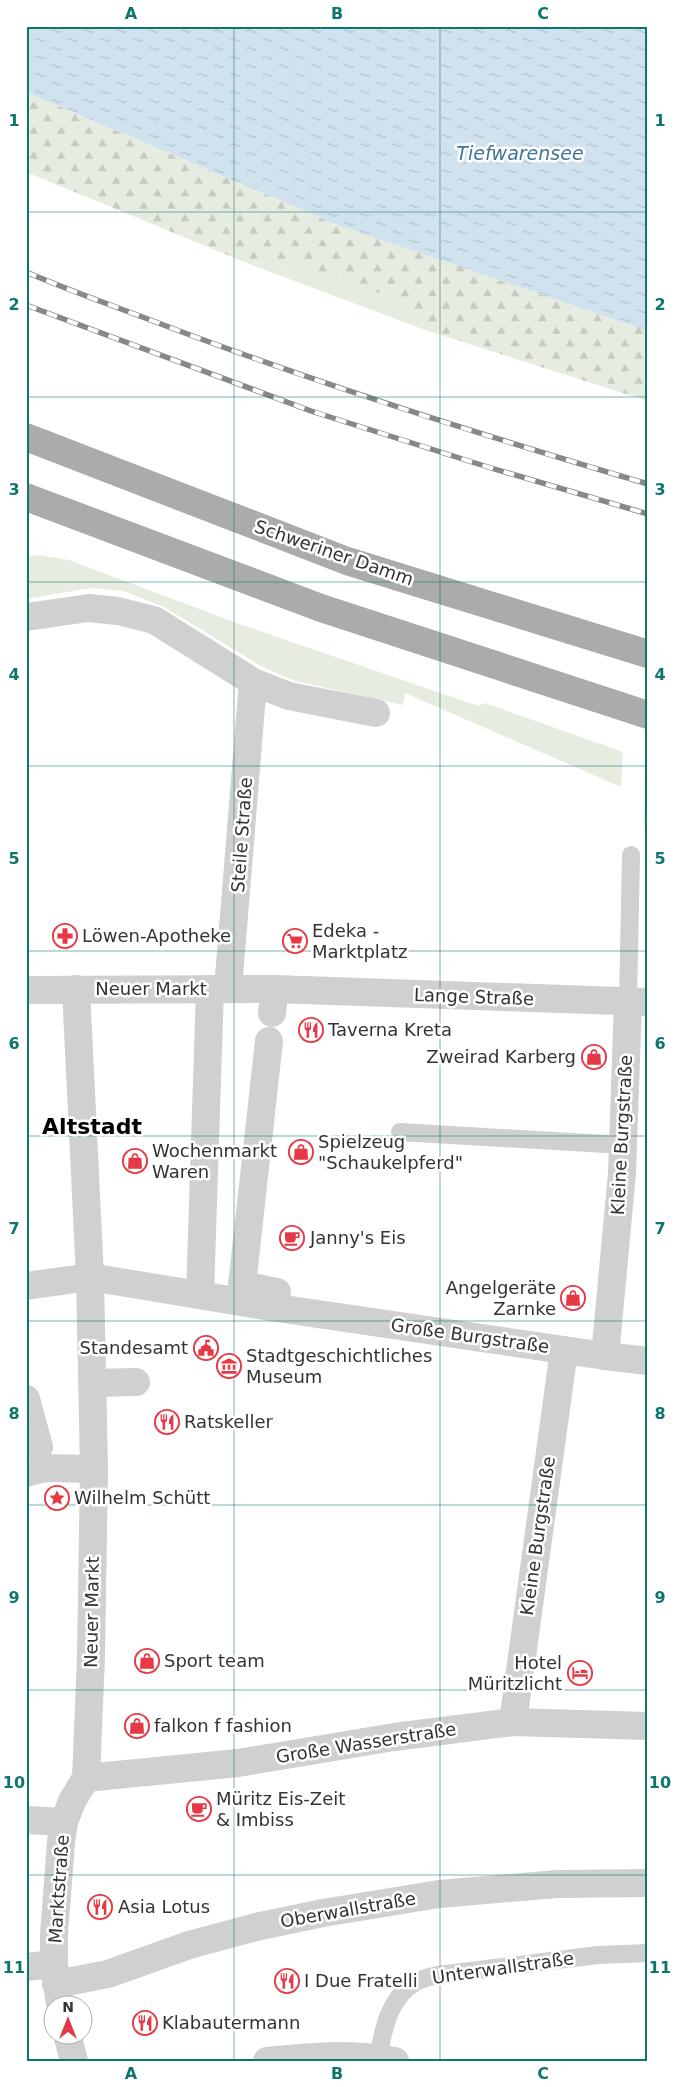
<svg xmlns="http://www.w3.org/2000/svg" width="674" height="2087" font-family="'DejaVu Sans',sans-serif">
<style>
.green{fill:#e6ecdf}
.forest{fill:url(#forest-firs)}
.water{fill:url(#water-ripples)}
.lines{fill:none;stroke-linecap:round;stroke-linejoin:round}
.lane{stroke:#d0d0d0;stroke-width:18}
.street{stroke:#d0d0d0;stroke-width:28}
.primary{stroke:#ababab;stroke-width:28}
.rail-casing{stroke:#888;stroke-width:5.5}
.rail{stroke:#fff;stroke-width:4;stroke-dasharray:11;stroke-linecap:butt}
.grid{fill:none;stroke:#0f766e;stroke-width:1;stroke-opacity:0.55}
.labels{text-anchor:middle;stroke-width:5;stroke-linejoin:round;paint-order:stroke}
.street-label{font-size:18px;fill:#333;stroke:#fff}
.poi-label{font-size:18px;fill:#333;stroke:#fff;text-anchor:start}
.water-label{font-size:19px;font-style:italic;fill:#3f7597;stroke:#fff}
.district-label{font-size:22px;font-weight:bold;fill:#000;stroke:#fff}
.neatline{fill:none;stroke:#0f766e;stroke-width:2}
.grid-label{font-size:16px;text-anchor:middle;font-weight:bold;fill:#0f766e}
</style>
<defs>
<pattern id="forest-firs" width="22" height="20" patternUnits="userSpaceOnUse" patternTransform="scale(1.25)"><rect width="22" height="20" fill="#e6ecdf"/><path d="M5 1l3.5 6h-7zM16 11l3.5 6h-7z" fill="#c6cbc0"/></pattern>
<pattern id="water-ripples" width="26" height="14" patternUnits="userSpaceOnUse" patternTransform="scale(1.25)"><rect width="26" height="14" fill="#cfe2ee"/><path d="M2 4q2-2 4 0t4 0M15 11q2-2 4 0t4 0" fill="none" stroke="#b2c2cd"/></pattern>
</defs>
<rect width="100%" height="100%" fill="#fff"/>
<!-- green -->
<g class="green">
<path d="M247,263L299,265L407,303L428,331Z"/>
<path d="M40,555L69,560L234,622L478,706L485,703L623,752L621,787L405,693L403,705L295,681L261,666L164,607L123,591L90,588L26,599V557Z"/>
<path d="M645,756L648,757V829H644Z"/>
</g>
<!-- forest -->
<path class="forest" d="M26,92L340,226L648,331V401L428,331L407,303L299,265L247,263L26,172Z"/>
<!-- water -->
<path class="water" d="M26,26H648V331L340,226L26,92Z"/>
<g class="lines">
<!-- lane -->
<g class="lane">
<path d="M628,1002L631,855"/>
<path d="M400,1132L623,1145"/>
<path d="M378,2058C383,2030 389,1997 416,1982C422,1978 431,1977 438,1975L598,1955L648,1953"/>
</g>
<!-- street -->
<g class="street">
<path d="M26,617L89,608L118,611L154,620L253,682L289,696L376,713"/>
<path d="M228,989L253,682"/>
<path d="M26,990L275,989L648,1002"/>
<path d="M272,1013L275,989"/>
<path d="M269,1041L242,1285L277,1292"/>
<path d="M26,1286L90,1277L277,1308L605,1356L648,1361"/>
<path d="M200,1295L210,989"/>
<path d="M605,1356L622,1173L628,1002"/>
<path d="M92,1383L136,1382"/>
<path d="M26,1399L39,1447"/>
<path d="M26,1473L45,1468L94,1469"/>
<path d="M513,1722L564,1350"/>
<path d="M86,1778L238,1763L394,1737L513,1722L648,1726"/>
<path d="M26,1820L64,1822"/>
<path d="M26,1967L54,1964"/>
<path d="M56,1984L108,1974L189,1945L256,1927L323,1913L439,1894L558,1884L648,1883"/>
<path d="M60,2004L54,1964V1934L61,1842L64,1822L72,1801L86,1778L91,1656L94,1469L90,1277L76,989"/>
<path d="M67,2034L74,2061"/>
<path d="M267,2061C310,2056 352,2053 395,2061"/>
</g>
<!-- primary -->
<g class="primary">
<path d="M26,437L347,561L648,654"/>
<path d="M26,497L321,608L648,715"/>
</g>
<defs>
<g id="rail">
<path d="M26,272C68,290 111,305 153,321C315,383 481,435 648,484"/>
<path d="M26,305L311,411L491,468L648,514"/>
</g>
</defs>
<!-- rail casing -->
<use href="#rail" class="rail-casing"/>
<!-- rail -->
<use href="#rail" class="rail"/>
</g>
<!-- grid -->
<path class="grid" d="M234,26V2061M440,26V2061M26,212H648M26,397H648M26,582H648M26,766H648M26,951H648M26,1136H648M26,1321H648M26,1505H648M26,1690H648M26,1875H648"/>
<!-- icons -->
<defs>
<symbol id="pharmacy-ring" viewBox="-11 -11 22 22"><circle r="9.5" fill="#fff" stroke="#e63946" stroke-width="1.5"/><path d="M-2-6h4v4h4v4h-4v4h-4v-4h-4v-4h4Z" fill="#e63946"/></symbol>
<symbol id="supermarket-ring" viewBox="-11 -11 22 22"><circle r="9.5" fill="#fff" stroke="#e63946" stroke-width="1.5"/><path d="M-6-5.5h2.5l.6 2H6L4.5 2H-2.5L-4.4-4H-6ZM-1.5 3.2a1.3 1.3 0 1 0 .1 0ZM3 3.2a1.3 1.3 0 1 0 .1 0Z" fill="#e63946"/></symbol>
<symbol id="restaurant-ring" viewBox="-11 -11 22 22"><circle r="9.5" fill="#fff" stroke="#e63946" stroke-width="1.5"/><path d="M-5-6h1v4h1v-4h1v4h1v-4h1v5L-1.5 .5V6h-2V.5L-5-1ZM5-6V6H3V1.5H1.5Q1.5-4 5-6Z" fill="#e63946"/></symbol>
<symbol id="shop-ring" viewBox="-11 -11 22 22"><circle r="9.5" fill="#fff" stroke="#e63946" stroke-width="1.5"/><path d="M-5-2.5h2.3a2.7 3.5 0 0 1 5.4 0H5L5.5 6h-11ZM-1.5-2.5h3a1.5 2.3 0 0 0-3 0Z" fill="#e63946"/></symbol>
<symbol id="cafe-ring" viewBox="-11 -11 22 22"><circle r="9.5" fill="#fff" stroke="#e63946" stroke-width="1.5"/><path d="M-5.5-4.5H6V0H3Q3 3.5 0 3.5H-2.5Q-5.5 3.5-5.5 0ZM3-3.2v2h1.7v-2ZM-6 4.5H4V6H-6Z" fill="#e63946"/></symbol>
<symbol id="civic-ring" viewBox="-11 -11 22 22"><circle r="9.5" fill="#fff" stroke="#e63946" stroke-width="1.5"/><path d="M-.6-6.5H3V-4.5H.6V-3L4-1V1h2V6H-6V1h2V-1L-.6-3ZM-1.2 2.5V6h2.4V2.5Z" fill="#e63946"/></symbol>
<symbol id="museum-ring" viewBox="-11 -11 22 22"><circle r="9.5" fill="#fff" stroke="#e63946" stroke-width="1.5"/><path d="M0-6L6-3V-2H-6V-3ZM-5-1h2V3h-2ZM-1-1h2V3h-2ZM3-1h2V3H3ZM-6 4H6V6H-6Z" fill="#e63946"/></symbol>
<symbol id="sight-ring" viewBox="-11 -11 22 22"><circle r="9.5" fill="#fff" stroke="#e63946" stroke-width="1.5"/><path d="M0-6L1.8-2.2L6-1.7L2.9 1.2L3.7 5.4L0 3.3L-3.7 5.4L-2.9 1.2L-6-1.7L-1.8-2.2Z" fill="#e63946"/></symbol>
<symbol id="hotel-ring" viewBox="-11 -11 22 22"><circle r="9.5" fill="#fff" stroke="#e63946" stroke-width="1.5"/><path d="M-6-4.5h1.5V1H6V5H4.5V3h-9V5H-6ZM-4 0a1.8 1.8 0 1 1 3.6 0ZM.5 0V-2.5h3Q6-2.5 6 0Z" fill="#e63946"/></symbol>
</defs>
<g fill-rule="evenodd">
<use href="#pharmacy-ring" x="51" y="922" width="28" height="28"/>
<use href="#supermarket-ring" x="281" y="927" width="28" height="28"/>
<use href="#restaurant-ring" x="297" y="1016" width="28" height="28"/>
<use href="#shop-ring" x="580" y="1043" width="28" height="28"/>
<use href="#shop-ring" x="287" y="1138" width="28" height="28"/>
<use href="#shop-ring" x="121" y="1147" width="28" height="28"/>
<use href="#cafe-ring" x="278" y="1224" width="28" height="28"/>
<use href="#shop-ring" x="559" y="1284" width="28" height="28"/>
<use href="#civic-ring" x="192" y="1334" width="28" height="28"/>
<use href="#museum-ring" x="215" y="1352" width="28" height="28"/>
<use href="#restaurant-ring" x="153" y="1408" width="28" height="28"/>
<use href="#sight-ring" x="43" y="1484" width="28" height="28"/>
<use href="#shop-ring" x="133" y="1647" width="28" height="28"/>
<use href="#hotel-ring" x="566" y="1659" width="28" height="28"/>
<use href="#shop-ring" x="123" y="1712" width="28" height="28"/>
<use href="#cafe-ring" x="185" y="1795" width="28" height="28"/>
<use href="#restaurant-ring" x="86" y="1893" width="28" height="28"/>
<use href="#restaurant-ring" x="273" y="1967" width="28" height="28"/>
<use href="#restaurant-ring" x="131" y="2009" width="28" height="28"/>
</g>
<g class="labels">
<!-- street labels -->
<g class="street-label">
<text transform="translate(334 553) rotate(19)" y="6">Schweriner Damm</text>
<text transform="translate(242 835) rotate(-86)" y="6">Steile Straße</text>
<text x="151" y="995">Neuer Markt</text>
<text transform="translate(474 997) rotate(2)" y="6">Lange Straße</text>
<text transform="translate(622 1135) rotate(-87)" y="6">Kleine Burgstraße</text>
<text transform="translate(470 1336) rotate(8)" y="6">Große Burgstraße</text>
<text transform="translate(538 1536) rotate(-82)" y="6">Kleine Burgstraße</text>
<text transform="translate(92 1612) rotate(-89)" y="6">Neuer Markt</text>
<text transform="translate(366 1743) rotate(-9)" y="6">Große Wasserstraße</text>
<text transform="translate(59 1889) rotate(-86)" y="6">Marktstraße</text>
<text transform="translate(348 1910) rotate(-10)" y="6">Oberwallstraße</text>
<text transform="translate(503 1968) rotate(-8)" y="6">Unterwallstraße</text>
</g>
<!-- poi labels -->
<g class="poi-label">
<text x="312" y="937">Edeka -<tspan x="312" dy="21">Marktplatz</tspan></text>
<text x="82" y="942">Löwen-Apotheke</text>
<text x="328" y="1036">Taverna Kreta</text>
<text x="576" y="1063" text-anchor="end">Zweirad Karberg</text>
<text x="318" y="1148">Spielzeug<tspan x="318" dy="21">"Schaukelpferd"</tspan></text>
<text x="152" y="1157">Wochenmarkt<tspan x="152" dy="21">Waren</tspan></text>
<text x="310" y="1244">Janny's Eis</text>
<text x="556" y="1294" text-anchor="end">Angelgeräte<tspan x="556" dy="21">Zarnke</tspan></text>
<text x="188" y="1354" text-anchor="end">Standesamt</text>
<text x="246" y="1362">Stadtgeschichtliches<tspan x="246" dy="21">Museum</tspan></text>
<text x="184" y="1428">Ratskeller</text>
<text x="74" y="1504">Wilhelm Schütt</text>
<text x="164" y="1667">Sport team</text>
<text x="562" y="1669" text-anchor="end">Hotel<tspan x="562" dy="21">Müritzlicht</tspan></text>
<text x="154" y="1732">falkon f fashion</text>
<text x="216" y="1805">Müritz Eis-Zeit<tspan x="216" dy="21">&amp; Imbiss</tspan></text>
<text x="118" y="1913">Asia Lotus</text>
<text x="304" y="1987">I Due Fratelli</text>
<text x="162" y="2029">Klabautermann</text>
</g>
<!-- water labels -->
<g class="water-label">
<text x="520" y="160">Tiefwarensee</text>
</g>
<!-- district labels -->
<g class="district-label">
<text x="92" y="1134">Altstadt</text>
</g>
</g>
<!-- border -->
<rect width="674" height="2087" fill="none" stroke="#ffffff" stroke-width="55"/>
<!-- north arrow -->
<g transform="translate(68 2020)"><circle r="24" fill="#ffffff" stroke="#adadad"/>
<path d="M0-4L9 19L0 12L-9 19Z" fill="#e63946"/>
<text y="-8" font-size="14" font-weight="bold" text-anchor="middle" fill="#333333">N</text>
</g>
<rect x="28" y="28" width="618" height="2032" class="neatline"/>
<g class="grid-label">
<text x="131" y="19">A</text>
<text x="337" y="19">B</text>
<text x="543" y="19">C</text>
<text x="14" y="126">1</text>
<text x="660" y="126">1</text>
<text x="14" y="310">2</text>
<text x="660" y="310">2</text>
<text x="14" y="495">3</text>
<text x="660" y="495">3</text>
<text x="14" y="680">4</text>
<text x="660" y="680">4</text>
<text x="14" y="864">5</text>
<text x="660" y="864">5</text>
<text x="14" y="1049">6</text>
<text x="660" y="1049">6</text>
<text x="14" y="1234">7</text>
<text x="660" y="1234">7</text>
<text x="14" y="1419">8</text>
<text x="660" y="1419">8</text>
<text x="14" y="1603">9</text>
<text x="660" y="1603">9</text>
<text x="14" y="1788">10</text>
<text x="660" y="1788">10</text>
<text x="14" y="1973">11</text>
<text x="660" y="1973">11</text>
<text x="131" y="2079">A</text>
<text x="337" y="2079">B</text>
<text x="543" y="2079">C</text>
</g>
</svg>
